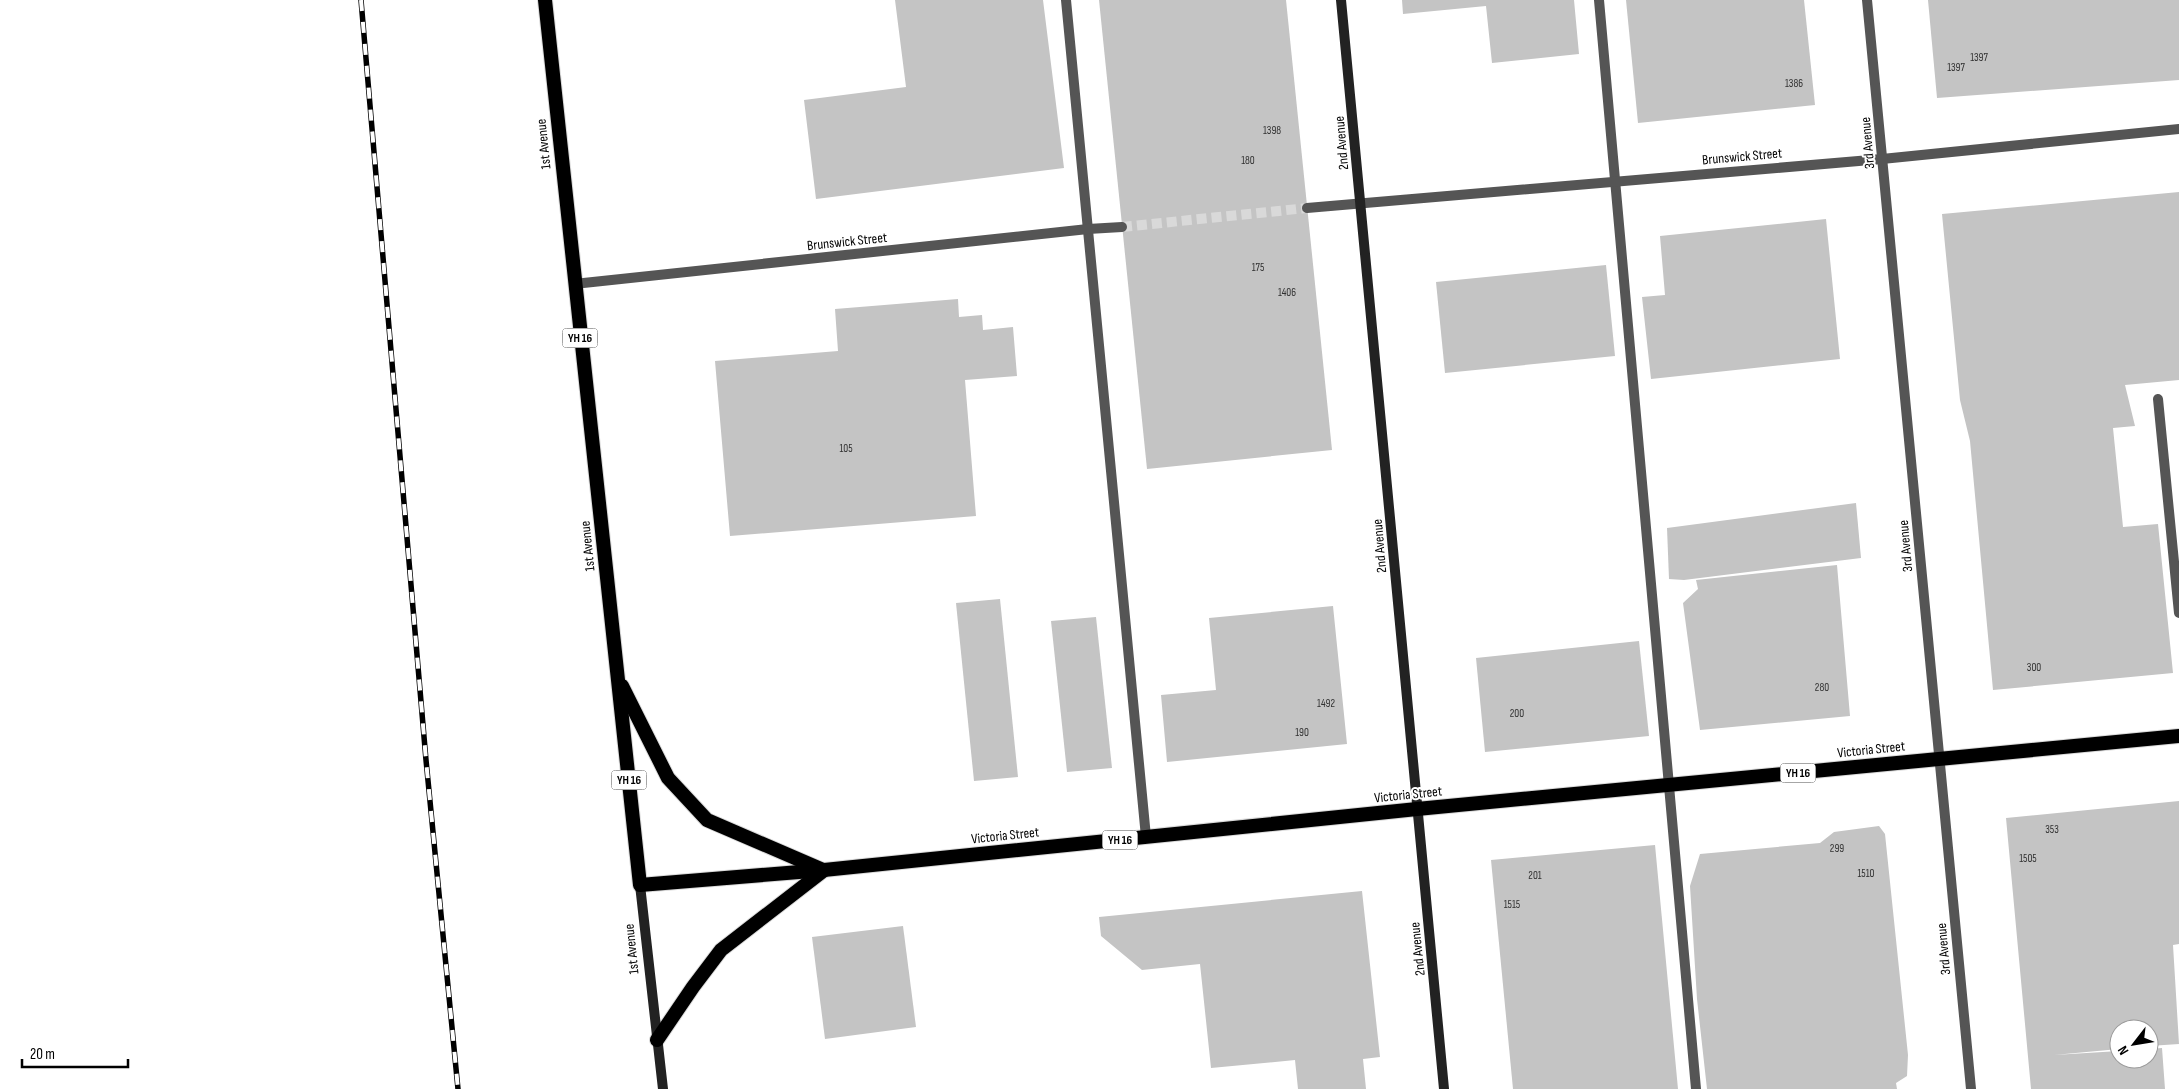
<svg xmlns="http://www.w3.org/2000/svg" width="2179" height="1089" font-family="'Sofia Sans Condensed',sans-serif">
<style>
.building{fill:#c4c4c4}
.lines{fill:none;stroke-linecap:round;stroke-linejoin:round}
.minor-tunnel{stroke:#d9d9d9;stroke-width:10;stroke-dasharray:10 5;stroke-linecap:butt}
.trunk-casing{stroke:#dbdbdb;stroke-width:16}
.service{stroke:#555;stroke-width:10}
.minor{stroke:#555;stroke-width:10}
.tertiary{stroke:#555;stroke-width:10}
.secondary{stroke:#222;stroke-width:10}
.trunk{stroke:#000;stroke-width:14}
.rail-casing{stroke:#000;stroke-width:5.5}
.rail{stroke:#fff;stroke-width:4;stroke-dasharray:11;stroke-linecap:butt}
.labels{text-anchor:middle;stroke-width:4;stroke-linejoin:round;paint-order:stroke}
.number-label{font-size:11px;fill:#313131}
.shield{fill:#fff;stroke:#4c4c4c;stroke-width:1}
.shield-label{font-size:12px;font-weight:bold;fill:#000}
.street-label{font-size:14px;fill:#000;stroke:#fff}
</style>
<rect width="100%" height="100%" fill="#fff"/>
<!-- building -->
<g class="building">
<path d="M895,0H1043L1064,168L816,199L804,100L906,87Z"/>
<path d="M1099,0H1286L1332,450L1147,469Z"/>
<path d="M1402,0H1574L1579,54L1492,63L1486,6L1403,14Z"/>
<path d="M1626,0H1804L1815,105L1638,123Z"/>
<path d="M1928,0H2179V80L1937,98Z"/>
<path d="M2179,192V380L2125,385L2135,426L2113,428L2123,527L2158,524L2173,673L1993,690L1970,441L1960,400L1942,214Z"/>
<path d="M1826,219L1840,359L1651,379L1642,297L1665,295L1660,236Z"/>
<path d="M1606,265L1615,356L1445,373L1436,282Z"/>
<path d="M958,299L959,317L982,315L983,330L1013,327L1017,376L965,380L976,516L730,536L715,361L838,351L835,309Z"/>
<path d="M1856,503L1861,558L1684,580L1669,579L1667,528Z"/>
<path d="M1837,565L1850,716L1700,730L1683,603L1698,589L1696,580Z"/>
<path d="M1000,599L1018,777L974,781L956,603Z"/>
<path d="M1333,606L1347,744L1167,762L1161,695L1216,690L1209,618Z"/>
<path d="M1096,617L1112,768L1067,772L1051,621Z"/>
<path d="M1639,641L1649,736L1485,752L1476,658Z"/>
<path d="M2179,801V944L2173,945L2179,1044L2149,1046V1029H2119V1049L2054,1055L2119,1051V1059H2149V1049L2162,1048L2165,1089H2031L2006,818Z"/>
<path d="M1879,826L1885,834L1908,1055L1907,1076L1896,1083L1897,1089H1707L1697,999L1690,886L1700,854L1820,843L1834,832Z"/>
<path d="M1655,845L1678,1089H1513L1491,860Z"/>
<path d="M1362,891L1380,1057L1363,1059L1366,1089H1298L1295,1060L1211,1068L1200,964L1142,970L1101,936L1099,917Z"/>
<path d="M903,926L916,1027L825,1039L812,937Z"/>
</g>
<g class="lines">
<!-- minor-tunnel -->
<path class="minor-tunnel" d="M1122,227L1307,208"/>
<defs>
<g id="trunk">
<path d="M545,0L640,885L824,870L1417,809L2179,736"/>
<path d="M622,686L668,778L707,820L823,870"/>
<path d="M657,1040L693,987L721,950L823,871"/>
</g>
</defs>
<!-- trunk casing -->
<use href="#trunk" class="trunk-casing"/>
<!-- service -->
<g class="service">
<path d="M1066,0L1146,837"/>
<path d="M1599,0L1696,1089"/>
<path d="M2158,399L2179,613"/>
</g>
<!-- minor -->
<g class="minor">
<path d="M1307,208L1882,159L2179,129"/>
<path d="M574,284L1088,229L1122,227"/>
</g>
<!-- tertiary -->
<path class="tertiary" d="M1867,0L1971,1089"/>
<!-- secondary -->
<g class="secondary">
<path d="M1341,0L1444,1089"/>
<path d="M640,885L663,1089"/>
</g>
<!-- trunk -->
<use href="#trunk" class="trunk"/>
<defs>
<path id="rail" d="M361,0L426,760L458,1089"/>
</defs>
<!-- rail casing -->
<use href="#rail" class="rail-casing"/>
<!-- rail -->
<use href="#rail" class="rail"/>
</g>
<g class="labels">
<!-- number labels -->
<g class="number-label">
<text x="1979" y="61">1397</text>
<text x="1956" y="71">1397</text>
<text x="1794" y="87">1386</text>
<text x="1272" y="134">1398</text>
<text x="1248" y="164">180</text>
<text x="1258" y="271">175</text>
<text x="1287" y="296">1406</text>
<text x="846" y="452">105</text>
<text x="2034" y="671">300</text>
<text x="1822" y="691">280</text>
<text x="1326" y="707">1492</text>
<text x="1517" y="717">200</text>
<text x="1302" y="736">190</text>
<text x="2052" y="833">353</text>
<text x="1837" y="852">299</text>
<text x="2028" y="862">1505</text>
<text x="1866" y="877">1510</text>
<text x="1535" y="879">201</text>
<text x="1512" y="908">1515</text>
</g>
<!-- shield labels -->
<g class="shield">
<rect x="562.5" y="328.5" width="35" height="19" rx="4"/>
<rect x="1780.5" y="763.5" width="35" height="19" rx="4"/>
<rect x="611.5" y="770.5" width="35" height="19" rx="4"/>
<rect x="1102.5" y="830.5" width="35" height="19" rx="4"/>
</g>
<g class="shield-label">
<text x="580" y="342">YH 16</text>
<text x="1798" y="777">YH 16</text>
<text x="629" y="784">YH 16</text>
<text x="1120" y="844">YH 16</text>
</g>
<!-- street labels -->
<g class="street-label">
<text transform="translate(1341 143) rotate(-95)" y="5">2nd Avenue</text>
<text transform="translate(1867 143) rotate(-95)" y="5">3rd Avenue</text>
<text transform="translate(543 144) rotate(-96)" y="5">1st Avenue</text>
<text transform="translate(1742 156) rotate(-5)" y="5">Brunswick Street</text>
<text transform="translate(847 241) rotate(-6)" y="5">Brunswick Street</text>
<text transform="translate(587 546) rotate(-96)" y="5">1st Avenue</text>
<text transform="translate(1379 546) rotate(-95)" y="5">2nd Avenue</text>
<text transform="translate(1905 546) rotate(-95)" y="5">3rd Avenue</text>
<text transform="translate(1871 749) rotate(-6)" y="5">Victoria Street</text>
<text transform="translate(1408 794) rotate(-6)" y="5">Victoria Street</text>
<text transform="translate(1005 835) rotate(-6)" y="5">Victoria Street</text>
<text transform="translate(631 949) rotate(-96)" y="5">1st Avenue</text>
<text transform="translate(1417 949) rotate(-96)" y="5">2nd Avenue</text>
<text transform="translate(1943 949) rotate(-95)" y="5">3rd Avenue</text>
</g>
</g>
<!-- north arrow -->
<g transform="translate(2134 1044) rotate(239)"><circle r="24" fill="#ffffff" stroke="#999999"/>
<path d="M0-4L9 19L0 12L-9 19Z" fill="#000000"/>
<text y="-8" font-size="14" font-weight="bold" text-anchor="middle" fill="#000000">N</text>
</g>
<!-- scale -->
<path d="M22 1059v8h106v-8" fill="none" stroke="#000000" stroke-width="2.5"/>
<text x="30" y="1059" font-size="15" fill="#000000" stroke="#ffffff" stroke-width="4" paint-order="stroke">20 m</text>
</svg>
